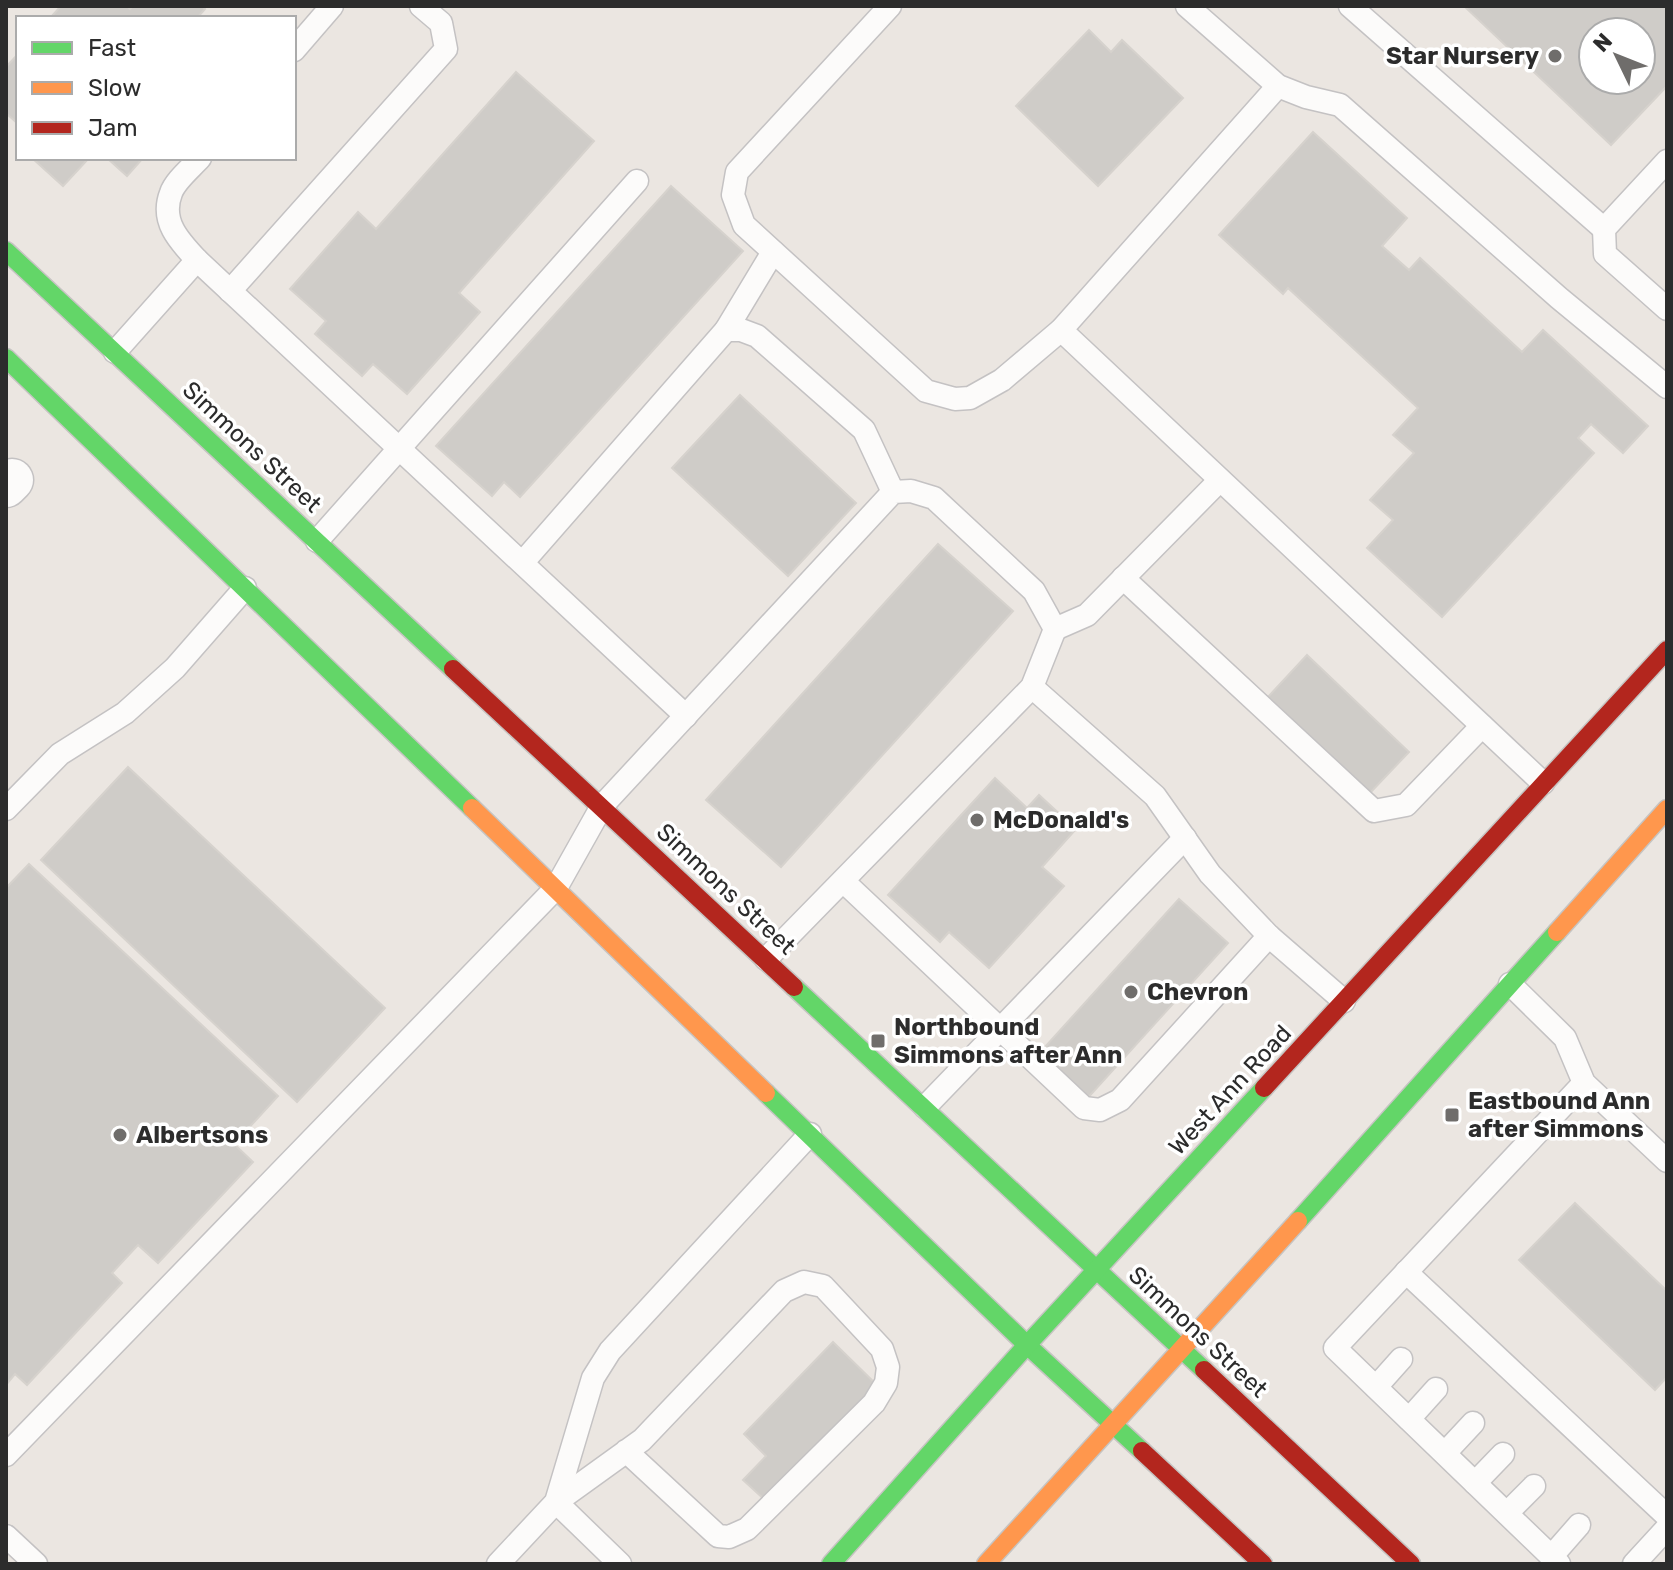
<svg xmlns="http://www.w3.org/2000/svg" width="1673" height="1570" font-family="Rubik,sans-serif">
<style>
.building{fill:#cfccc8;stroke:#d6d2cd;stroke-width:2;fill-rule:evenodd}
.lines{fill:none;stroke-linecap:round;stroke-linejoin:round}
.lane-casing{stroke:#c4c2c3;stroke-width:25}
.street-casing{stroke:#c4c2c3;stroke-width:45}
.fast-casing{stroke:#c6c4c2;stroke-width:21}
.slow-casing{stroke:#c6c4c2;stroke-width:21}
.jam-casing{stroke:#c6c4c2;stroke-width:21}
.lane{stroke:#fcfbfa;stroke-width:22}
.street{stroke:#fcfbfa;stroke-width:42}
.fast{stroke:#63d668;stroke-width:18}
.slow{stroke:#ff974d;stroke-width:18}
.jam{stroke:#b3261e;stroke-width:18}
.poi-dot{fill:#6f6d6b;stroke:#fff;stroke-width:3}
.labels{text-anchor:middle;stroke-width:7;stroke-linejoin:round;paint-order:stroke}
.poi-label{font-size:24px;font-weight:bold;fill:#2c2c2c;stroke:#fff;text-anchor:start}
.street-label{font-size:24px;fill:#2c2c2c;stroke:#fff}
</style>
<rect width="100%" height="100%" fill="#ebe6e1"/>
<!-- building -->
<g class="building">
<path d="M61,6H127L130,9L133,6H202L205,9L197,18H50Z"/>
<path d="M1464,6H1667V86L1611,145ZM1593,32H1641V80H1593Z"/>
<path d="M1089,30L1111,52L1122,40L1183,98L1098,186L1016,106Z"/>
<path d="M18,54V124L6,113V67Z"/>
<path d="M516,72L594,141L459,293L480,312L407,394L373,364L362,376L315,334L326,321L290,289L358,212L376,229Z"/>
<path d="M1313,132L1407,218L1382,246L1409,270L1420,258L1522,352L1543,330L1648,426L1623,453L1591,424L1578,438L1594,453L1442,617L1367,548L1393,520L1370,500L1414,453L1393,435L1418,408L1288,288L1283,294L1219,235Z"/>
<path d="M32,158H89L63,186Z"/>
<path d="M107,158H143L127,176Z"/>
<path d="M671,186L743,251L520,497L504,482L492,496L436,446Z"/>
<path d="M740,395L856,503L788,576L672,468Z"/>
<path d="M938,544L1013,611L781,867L706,800Z"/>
<path d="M1307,655L1409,752L1368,795L1267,698Z"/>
<path d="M128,767L385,1008L297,1102L41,860Z"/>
<path d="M995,778L1027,808L1039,795L1076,829L1042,867L1064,886L989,968L949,932L940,942L888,895Z"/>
<path d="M29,864L278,1096L234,1144L253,1162L158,1263L138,1245L112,1273L122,1283L27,1385L15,1374L6,1385V888Z"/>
<path d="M1179,899L1228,943L1084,1102L1035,1058Z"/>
<path d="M1575,1203L1667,1291V1377L1655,1390L1519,1260Z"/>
<path d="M833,1342L878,1386L766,1501L743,1480L766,1456L744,1434Z"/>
</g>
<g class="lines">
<defs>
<g id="lane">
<path d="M890,6L737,172L733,195L744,225L926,391L955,399L970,398L1002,380L1061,330L1278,86"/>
<path d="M1187,6L1278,86L1306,97L1340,105L1559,298L1667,387"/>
<path d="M1350,6L1604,229"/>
<path d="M294,50L332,6"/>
<path d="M1667,161L1604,229L1605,254L1667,309"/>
<path d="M197,260C179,241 160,221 171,193C175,181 191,168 200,158"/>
<path d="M230,291L446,49L441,23L421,6"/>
<path d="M726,330L773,252"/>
<path d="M1061,330L1543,783"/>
<path d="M115,352L197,260L686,716"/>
<path d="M317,541L637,181"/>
<path d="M523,562L726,330H741L757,336L864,430L893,492"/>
<path d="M1123,578L1374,811L1406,805L1482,726"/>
<path d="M1032,687L1155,796L1210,874L1269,936L1344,1001"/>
<path d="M6,809L60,754L125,713L175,668L245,588"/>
<path d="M843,881L1084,1108L1100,1110L1120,1100L1269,936"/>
<path d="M766,959L1032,687L1055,629"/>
<path d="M1510,984L1565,1038L1584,1083L1667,1161"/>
<path d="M925,1107L1185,838"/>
<path d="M1406,1272L1667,1516"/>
<path d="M1376,1387L1401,1359"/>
<path d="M1409,1419L1436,1389"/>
<path d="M1445,1453L1473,1423"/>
<path d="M6,1455L556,888L602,806L893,492L911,491L934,498L1034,591L1055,629L1087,615L1220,480"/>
<path d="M1475,1483L1503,1454"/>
<path d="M1507,1513L1534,1486"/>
<path d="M6,1536L36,1564"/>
<path d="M1551,1557L1579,1525"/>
<path d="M498,1564L556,1502L593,1378L610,1351L810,1134"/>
<path d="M620,1564L556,1502L642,1440L784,1291L804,1282L823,1286L882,1349L888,1367L886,1383L874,1403L747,1529L729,1537L718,1536L626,1451"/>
<path d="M1559,1564L1335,1348L1584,1083"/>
<path d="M1634,1564L1667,1528"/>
</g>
<path id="street" d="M6,486L12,480"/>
<g id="fast">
<path d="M6,251L453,669"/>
<path d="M6,358L472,808"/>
<path d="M794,987L1204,1370"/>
<path d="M766,1093L1027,1345L1142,1451"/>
<path d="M1298,1221L1557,932"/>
<path d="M831,1564L1027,1345L1264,1088"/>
</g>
<g id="slow">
<path d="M472,808L766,1093"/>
<path d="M1557,932L1667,809"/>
<path d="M986,1564L1298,1221"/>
</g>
<g id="jam">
<path d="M453,669L794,987"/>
<path d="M1264,1088L1667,650"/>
<path d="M1204,1370L1411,1564"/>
<path d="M1142,1451L1263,1564"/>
</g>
</defs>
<!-- lane casing -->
<use href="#lane" class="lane-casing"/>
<!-- street casing -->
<use href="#street" class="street-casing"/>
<!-- fast casing -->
<use href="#fast" class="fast-casing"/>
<!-- slow casing -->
<use href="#slow" class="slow-casing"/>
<!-- jam casing -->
<use href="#jam" class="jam-casing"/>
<!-- lane -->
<use href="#lane" class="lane"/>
<!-- street -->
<use href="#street" class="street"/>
<!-- fast -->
<use href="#fast" class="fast"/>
<!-- slow -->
<use href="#slow" class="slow"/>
<!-- jam -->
<use href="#jam" class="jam"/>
</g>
<!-- markers -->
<g class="poi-dot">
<circle cx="1555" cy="56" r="8"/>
<circle cx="977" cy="820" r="8"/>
<circle cx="1131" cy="992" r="8"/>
<rect x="870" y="1033" width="16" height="16" rx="4"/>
<rect x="1444" y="1107" width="16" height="16" rx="4"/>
<circle cx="120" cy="1135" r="8"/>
</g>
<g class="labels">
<!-- poi labels -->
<g class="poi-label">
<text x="1539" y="64" text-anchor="end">Star Nursery</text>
<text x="993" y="828">McDonald's</text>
<text x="1147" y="1000">Chevron</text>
<text x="894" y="1035">Northbound<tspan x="894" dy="28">Simmons after Ann</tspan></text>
<text x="1468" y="1109">Eastbound Ann<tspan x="1468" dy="28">after Simmons</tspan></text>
<text x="136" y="1143">Albertsons</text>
</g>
<!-- street labels -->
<g class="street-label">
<text transform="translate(252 447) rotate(43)" y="8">Simmons Street</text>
<text transform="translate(726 889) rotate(43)" y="8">Simmons Street</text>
<text transform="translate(1230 1090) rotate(-47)" y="8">West Ann Road</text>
<text transform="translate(1198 1332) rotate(43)" y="8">Simmons Street</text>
</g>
</g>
<!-- border -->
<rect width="1673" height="1570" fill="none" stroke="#2c2c2c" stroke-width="16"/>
<!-- legend -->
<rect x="16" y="16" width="280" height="144" fill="#ffffff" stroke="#ababab" stroke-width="2"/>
<rect x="32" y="42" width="40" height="12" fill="#63d668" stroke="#ababab" stroke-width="2"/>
<text x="88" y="56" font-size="24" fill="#2c2c2c">Fast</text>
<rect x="32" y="82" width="40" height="12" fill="#ff974d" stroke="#ababab" stroke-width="2"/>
<text x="88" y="96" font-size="24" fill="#2c2c2c">Slow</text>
<rect x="32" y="122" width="40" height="12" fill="#b3261e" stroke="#ababab" stroke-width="2"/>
<text x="88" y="136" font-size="24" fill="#2c2c2c">Jam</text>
<!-- north arrow -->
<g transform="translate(1617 56) rotate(313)"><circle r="38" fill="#ffffff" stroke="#ababab" stroke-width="2"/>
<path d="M0-6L14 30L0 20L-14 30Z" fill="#6f6d6b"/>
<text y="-12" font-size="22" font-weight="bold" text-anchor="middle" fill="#2c2c2c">N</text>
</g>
</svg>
